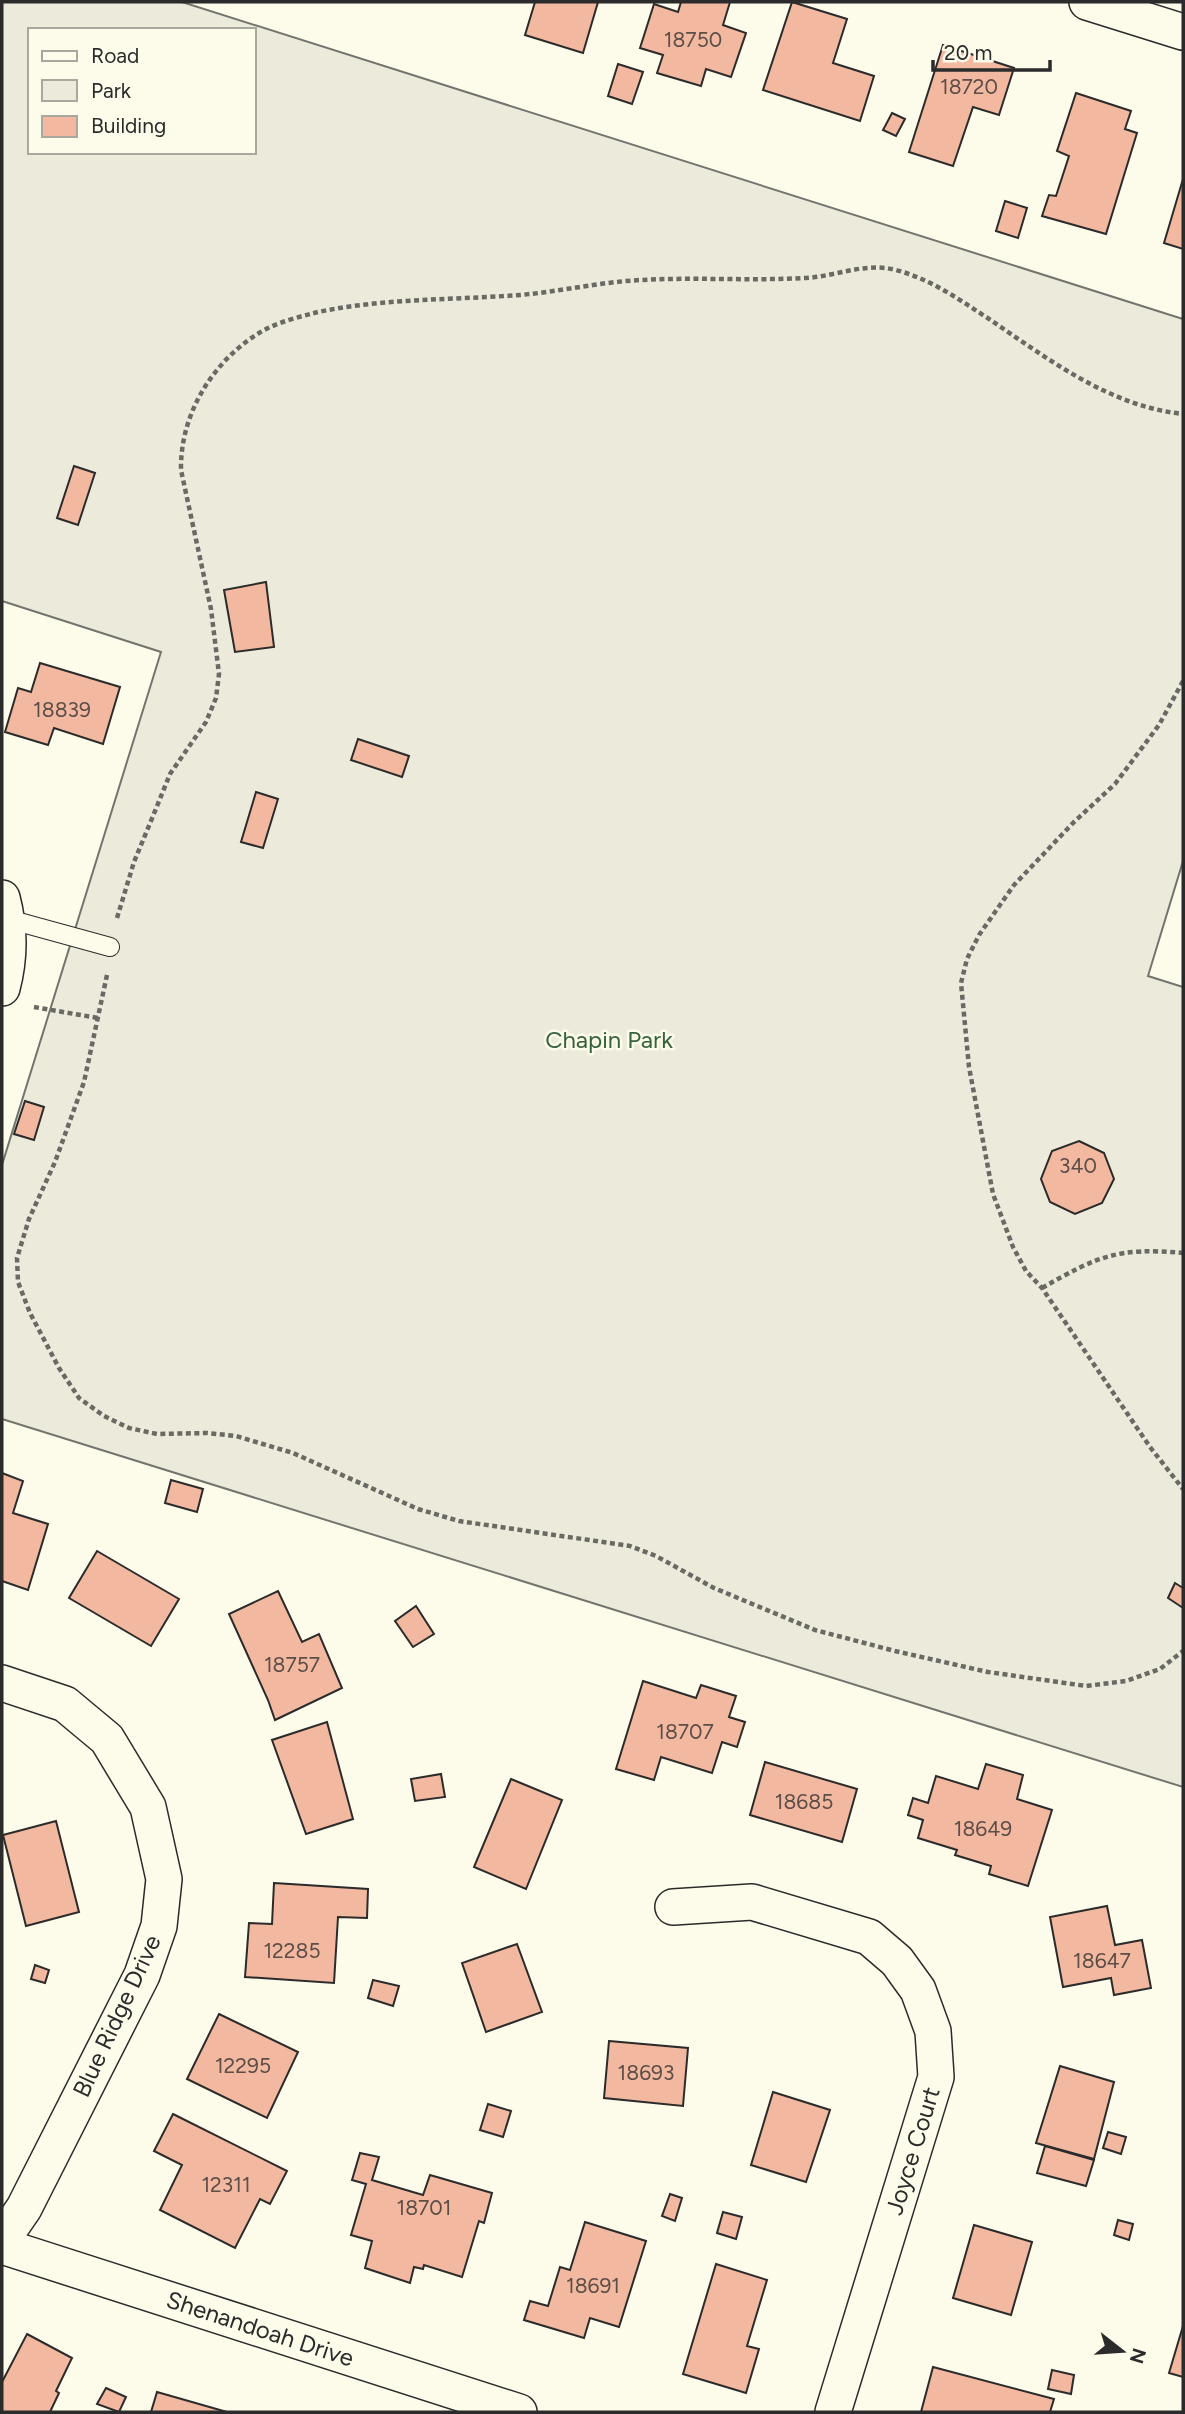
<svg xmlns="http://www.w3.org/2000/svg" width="1185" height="2414" font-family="Figtree,sans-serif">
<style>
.green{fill:#ecebdb;stroke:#74746e;stroke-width:2;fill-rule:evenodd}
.building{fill:#f2b8a0;stroke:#2b2b2b;stroke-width:2}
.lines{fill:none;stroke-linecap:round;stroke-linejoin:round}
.service-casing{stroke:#2b2b2b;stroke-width:20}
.minor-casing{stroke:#2b2b2b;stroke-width:38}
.path{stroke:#6a6964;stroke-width:4.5;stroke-dasharray:5 3.5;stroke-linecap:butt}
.service{stroke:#fdfbea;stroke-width:18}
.minor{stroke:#fdfbea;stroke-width:35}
.labels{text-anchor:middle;stroke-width:5;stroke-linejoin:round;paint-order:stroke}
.number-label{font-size:21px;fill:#5d4e48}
.park-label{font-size:24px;fill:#34623c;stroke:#fdfbea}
.street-label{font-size:24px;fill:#2b2b2b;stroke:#fdfbea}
</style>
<rect width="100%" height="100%" fill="#fdfbea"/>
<!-- green -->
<path class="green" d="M2,2H182L1183,319V861L1148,976L1183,987V1787L2,1419V1165L161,652L2,601ZM30,30H254V152H30Z"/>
<!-- building -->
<g class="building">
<path d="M535,2H598L583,53L525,35Z"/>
<path d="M681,2H730L723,25L746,33L731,77L706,69L701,86L657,73L663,55L640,48L654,4L678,12Z"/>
<path d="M792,2L847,19L833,63L874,76L860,121L763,90Z"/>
<path d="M943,45L1014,68L999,115L973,107L953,166L909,152Z"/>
<path d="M618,64L643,72L632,104L608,96Z"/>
<path d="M1076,93L1131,111L1125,129L1137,133L1106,234L1042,216L1049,195L1056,196L1069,156L1057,151Z"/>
<path d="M892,113L905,119L896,136L883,130Z"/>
<path d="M1183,179V249L1164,243Z"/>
<path d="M1005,201L1027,208L1018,238L996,231Z"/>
<path d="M74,466L95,473L78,525L57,518Z"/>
<path d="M266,582L274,647L235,652L224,590Z"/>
<path d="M40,663L120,687L103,744L54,728L48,745L5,732L18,688L31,692Z"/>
<path d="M358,739L409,756L402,777L351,760Z"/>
<path d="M256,792L278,799L263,848L241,842Z"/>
<path d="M25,1101L44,1107L34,1140L14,1134Z"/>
<path d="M1079,1141L1104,1153L1114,1179L1102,1203L1075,1214L1050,1202L1041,1179L1052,1151Z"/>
<path d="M2,1473L23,1481L13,1513L48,1524L28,1590L2,1581Z"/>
<path d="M171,1480L203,1489L197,1512L165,1503Z"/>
<path d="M97,1551L179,1599L151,1646L69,1598Z"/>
<path d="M1175,1583L1183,1588V1608L1168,1598Z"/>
<path d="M278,1591L302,1642L319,1634L342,1688L275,1720L268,1700L229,1614Z"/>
<path d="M416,1606L434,1634L413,1647L395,1621Z"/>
<path d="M643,1681L696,1698L701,1685L736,1696L729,1717L745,1722L737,1747L722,1742L712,1773L661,1757L654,1780L616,1769Z"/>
<path d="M327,1722L353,1819L306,1834L272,1740Z"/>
<path d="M765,1762L857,1789L842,1842L750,1815Z"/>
<path d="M986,1764L1023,1775L1017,1799L1052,1810L1028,1886L989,1874L991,1866L955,1855L957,1850L918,1838L923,1820L908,1815L913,1798L928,1803L936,1776L978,1789Z"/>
<path d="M441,1774L445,1797L415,1801L411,1779Z"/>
<path d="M511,1779L562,1800L526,1889L474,1867Z"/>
<path d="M56,1821L79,1912L26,1926L3,1835Z"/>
<path d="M274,1883L368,1889L367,1918L338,1917L334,1983L245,1977L249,1923L272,1924Z"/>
<path d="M1107,1906L1115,1945L1142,1940L1151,1988L1114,1995L1111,1978L1063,1987L1050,1917Z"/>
<path d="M517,1944L542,2012L486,2032L462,1963Z"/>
<path d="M35,1965L49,1970L45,1983L31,1979Z"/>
<path d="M373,1980L399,1986L393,2006L368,1998Z"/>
<path d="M219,2014L298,2052L267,2118L187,2079Z"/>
<path d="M609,2041L688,2048L683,2106L604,2098Z"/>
<path d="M1060,2066L1114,2082L1094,2159L1036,2143Z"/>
<path d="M773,2092L830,2110L806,2182L751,2165Z"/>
<path d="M488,2104L511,2111L503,2137L480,2130Z"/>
<path d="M173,2114L287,2171L270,2204L260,2199L235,2248L160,2210L182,2165L154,2151Z"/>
<path d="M1108,2132L1126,2137L1121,2154L1103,2148Z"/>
<path d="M1045,2146L1094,2160L1086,2186L1037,2173Z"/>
<path d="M360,2153L379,2157L372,2180L423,2195L430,2175L492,2193L484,2223L479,2221L462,2277L424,2265L423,2269L414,2267L410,2283L365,2268L372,2241L351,2235L366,2184L352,2180Z"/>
<path d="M670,2194L682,2198L675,2221L662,2216Z"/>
<path d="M723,2212L742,2217L736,2239L717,2233Z"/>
<path d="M1118,2220L1133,2224L1129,2240L1114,2235Z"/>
<path d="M585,2222L646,2241L619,2327L590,2318L584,2338L524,2320L530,2301L548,2306L560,2267L570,2270Z"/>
<path d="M974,2225L1032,2242L1011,2315L953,2298Z"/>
<path d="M716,2264L767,2280L747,2346L759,2349L746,2393L683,2374Z"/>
<path d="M1183,2326V2377L1169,2373Z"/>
<path d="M27,2334L72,2358L56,2391L59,2393L50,2412H2V2382Z"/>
<path d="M933,2367L1054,2399L1050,2412H921Z"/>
<path d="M1052,2370L1074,2375L1071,2394L1048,2389Z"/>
<path d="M106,2388L126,2397L119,2412L97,2404Z"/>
<path d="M157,2392L227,2412H151Z"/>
</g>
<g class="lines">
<defs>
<path id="service" d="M8,919L110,947"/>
<g id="minor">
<path d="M1087,2L1183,32"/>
<path d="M2,898C10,928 10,958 2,988"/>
<path d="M2,1683L65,1704L107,1739L148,1807L164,1879L159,1926L142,1975L24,2208L2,2240"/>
<path d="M673,1907L752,1902L869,1937L897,1961L918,1990L933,2031L936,2077L833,2412"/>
<path d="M2,2246L519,2412"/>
</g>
</defs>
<!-- service casing -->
<use href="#service" class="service-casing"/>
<!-- minor casing -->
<use href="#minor" class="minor-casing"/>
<!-- path -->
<g class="path">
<path d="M1183,681L1159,725L1115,784L1074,822L1014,885L979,935L967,959L961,983L969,1067L993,1194L1013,1247L1026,1271L1042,1288L1150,1447L1183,1489"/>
<path d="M117,918L134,862L153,816L170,774L206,722L216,698L219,674L211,609L181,470C180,415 212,362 259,333C277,322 299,317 318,312C381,299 442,300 505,296C551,294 596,282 641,280C696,277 751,281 806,278C837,276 865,262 896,270C930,279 957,298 986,317C1047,358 1108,406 1183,414"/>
<path d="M107,975L84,1082L55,1162L29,1219L17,1258L18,1282L30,1313L59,1368L79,1398L104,1416L129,1428L157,1434L207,1433L236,1436L293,1453L418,1509L459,1521L630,1546L656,1556L714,1588L815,1630L895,1651L988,1672L1086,1686L1126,1681L1160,1669L1183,1651"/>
<path d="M34,1007L98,1018"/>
<path d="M1042,1288C1098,1256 1118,1247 1183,1253"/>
</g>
<!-- service -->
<use href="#service" class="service"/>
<!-- minor -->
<use href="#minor" class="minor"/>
</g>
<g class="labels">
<!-- number labels -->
<g class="number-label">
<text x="693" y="47">18750</text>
<text x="969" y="94">18720</text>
<text x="62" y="717">18839</text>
<text x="1078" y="1173">340</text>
<text x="292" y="1672">18757</text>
<text x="685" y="1739">18707</text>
<text x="804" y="1809">18685</text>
<text x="983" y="1836">18649</text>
<text x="292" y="1958">12285</text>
<text x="1102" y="1968">18647</text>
<text x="243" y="2073">12295</text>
<text x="646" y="2080">18693</text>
<text x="226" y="2192">12311</text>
<text x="424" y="2215">18701</text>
<text x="593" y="2293">18691</text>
</g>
<!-- park labels -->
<g class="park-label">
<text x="609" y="1048">Chapin Park</text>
</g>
<!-- street labels -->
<g class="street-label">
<text transform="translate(117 2016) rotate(-65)" y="8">Blue Ridge Drive</text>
<text transform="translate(913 2151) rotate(-73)" y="8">Joyce Court</text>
<text transform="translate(260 2329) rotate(18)" y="8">Shenandoah Drive</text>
</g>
</g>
<!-- border -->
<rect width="1185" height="2414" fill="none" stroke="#2b2b2b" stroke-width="7"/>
<!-- legend -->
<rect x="28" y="28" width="228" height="126" fill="#fdfbea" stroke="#a9a89e" stroke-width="2"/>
<rect x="42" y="51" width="35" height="10" fill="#fdfbea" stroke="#a9a89e" stroke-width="2"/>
<text x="91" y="63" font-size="21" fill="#2b2b2b">Road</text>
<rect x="42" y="80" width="35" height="21" fill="#ecebdb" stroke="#a9a89e" stroke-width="2"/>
<text x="91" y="98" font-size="21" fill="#2b2b2b">Park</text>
<rect x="42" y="116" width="35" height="21" fill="#f2b8a0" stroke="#a9a89e" stroke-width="2"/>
<text x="91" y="133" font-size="21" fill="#2b2b2b">Building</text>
<!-- north arrow -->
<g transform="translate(1122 2351) rotate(107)" stroke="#fdfbea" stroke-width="5" paint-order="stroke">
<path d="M0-5L12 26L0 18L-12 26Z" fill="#2b2b2b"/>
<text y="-10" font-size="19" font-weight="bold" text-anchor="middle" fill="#2b2b2b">N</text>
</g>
<!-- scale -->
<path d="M933 60v10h117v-10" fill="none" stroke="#2b2b2b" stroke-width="3.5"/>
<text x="944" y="60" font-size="21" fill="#2b2b2b" stroke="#fdfbea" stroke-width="5" paint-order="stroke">20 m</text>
</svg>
